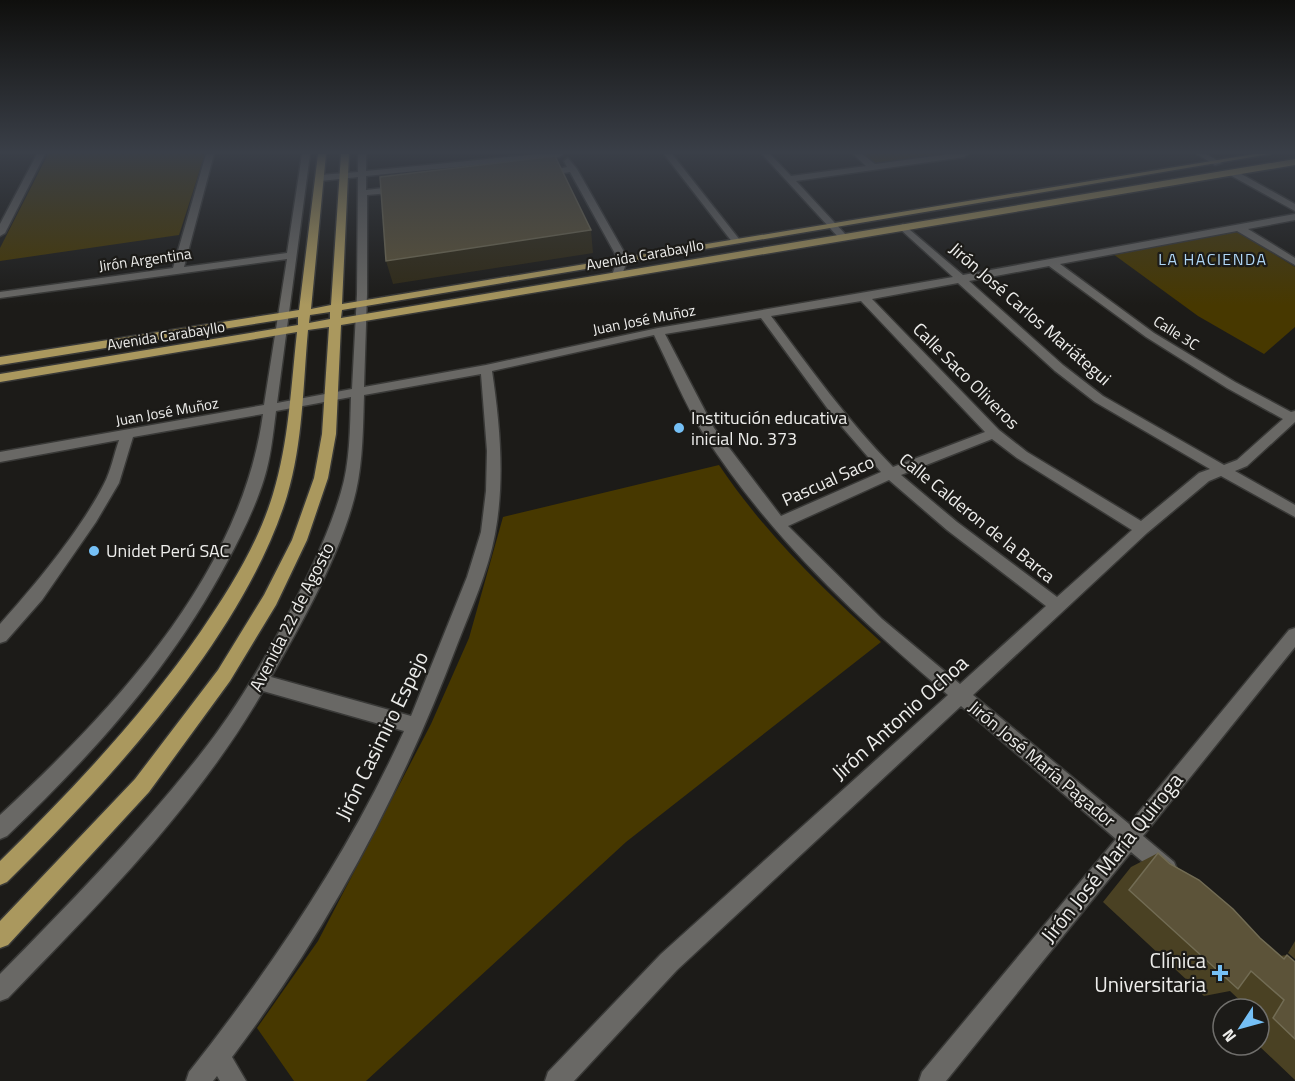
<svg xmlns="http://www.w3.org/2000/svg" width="1295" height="1081" font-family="'Titillium Web',sans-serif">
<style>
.green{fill:#473800}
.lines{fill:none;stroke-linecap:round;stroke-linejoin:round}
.minor-casing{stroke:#393937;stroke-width:3}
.major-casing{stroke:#393937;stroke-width:3}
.minor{fill:#696865;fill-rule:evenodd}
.major{fill:#aa985e;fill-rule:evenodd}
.wall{fill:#4a4123}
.shaded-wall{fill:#302a16}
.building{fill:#5c5339;stroke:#726c54;stroke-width:1.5}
.poi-dot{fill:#75c0f6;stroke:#1c1b18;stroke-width:2}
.labels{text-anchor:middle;stroke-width:4.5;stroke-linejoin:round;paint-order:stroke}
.far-street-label{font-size:15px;fill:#ededeb;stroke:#1c1b18}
.far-neighbourhood-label{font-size:16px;letter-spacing:1.5px;fill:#afd6f5;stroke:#1c1b18}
.street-label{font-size:18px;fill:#ededeb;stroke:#1c1b18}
.poi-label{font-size:18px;fill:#ededeb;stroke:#1c1b18;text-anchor:start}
.near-street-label{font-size:21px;fill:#ededeb;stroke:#1c1b18}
.near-poi-label{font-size:21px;fill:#ededeb;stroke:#1c1b18;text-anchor:end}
</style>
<rect width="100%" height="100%" fill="#1c1b18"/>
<!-- green -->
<g class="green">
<path d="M48,154H205L179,235L0,261V248Z"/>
<path d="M864,154H945L876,164Z"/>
<path d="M1237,231L1295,267V327L1264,354L1198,316L1113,254Z"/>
<path d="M719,465C764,532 821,587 881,642L626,842L366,1081H294L257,1028L318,941L431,724L469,638L503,517Z"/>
</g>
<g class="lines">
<defs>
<g id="minor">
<path d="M37,154H45L5,233L0,236V224Z"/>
<path d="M206,154H214L184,267L287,253L302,154H310L277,403L352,389L357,294L358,177L320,181L316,178L320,175L358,172V154H366V171L539,154H563L559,157L366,176V190L401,186L405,189L401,192L367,195V294L364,387L486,365L658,328L953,277L900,229L898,227L903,224L963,275L1295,214V220L1248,229L1295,258V265L1237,231L1060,264L1154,333L1235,382L1291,412L1295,411V422L1247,466L1235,471L1295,505V517L1221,476L1209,481L1147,533L973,695L1129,824L1289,630L1295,628V647L1143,836L1174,862L1177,869L1174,876L1167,879L1160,876L1131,852L946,1081H919L922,1072L1116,839L961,706L677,970L574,1081H545L548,1072L661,954L948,695C856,617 769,536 703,433C684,403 670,367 654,335L492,371C500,425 505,480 495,534C488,572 471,609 457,645C402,791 327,932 232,1057L246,1081H220L217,1076L213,1081H186L189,1072C272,967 348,854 404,731L263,691C197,806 100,903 8,998L0,1001V974C69,904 138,833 199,756C235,711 265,660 291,609C310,572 329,533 341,492C350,463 350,428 351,397L276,411C273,434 271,457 264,479C255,508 241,536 227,562C171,668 93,754 7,836L0,839V815C114,709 241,575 263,414L133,437L119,483L96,522L42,600L6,641L0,643V624C35,585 80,531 104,484C111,471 114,454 119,440L0,462V452L264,405L287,259L0,298V292L173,268ZM1049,266L1146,337L1227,388L1283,419L1237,460L1224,465L1103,396L1063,365L969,281ZM958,283L1055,371L1095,402L1210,469L1199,473L1141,521L1027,452L999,430L872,299ZM861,301L985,432L893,467C847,420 810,368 771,316ZM761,318L836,420L881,472L781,516L714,428L665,334ZM481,374L487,451L486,491L481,532L467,577L411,716L271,677C302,623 342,552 356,491C363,460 363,426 364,395ZM992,439L1017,458L1132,530L1057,597L957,522L901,475ZM889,480L947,530L1046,606L960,684L882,619L788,526Z"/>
<path d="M664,154H672L739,239V243H733Z"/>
<path d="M762,154H770L791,176L866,166L853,154H862L875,164L950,154H968L964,157L796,181L846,235L848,237L843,240L840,239Z"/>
<path d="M1197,154H1206L1222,163L1215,165Z"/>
<path d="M568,158L577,169L628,259L621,277L612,275L618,259L570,172L544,176L540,173L567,167L564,161Z"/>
<path d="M1230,171H1236L1295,204V211L1230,175Z"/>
</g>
<path id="major" d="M318,154H326L311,309L331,305L341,154H349L342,304L1254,154H1270L342,310L341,318L1295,159V165L341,325L336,434L328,478L307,540L276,605L230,681L149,792L8,945L0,948V921L135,779L218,670L264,595L292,540L314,478L322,434L329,327L308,330C303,385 303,443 287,496C244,636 110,780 7,882L0,885V861C73,789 143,715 201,631C230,588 258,544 273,494C289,442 291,386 297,332L0,382V374L298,325V317L0,365V357L299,310ZM330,312V319L309,323L310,315Z"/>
</defs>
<!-- minor casing -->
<use href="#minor" class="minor-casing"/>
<!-- major casing -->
<use href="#major" class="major-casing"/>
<!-- minor -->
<use href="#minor" class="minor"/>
<!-- major -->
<use href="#major" class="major"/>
</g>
<!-- wall -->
<g class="wall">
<path d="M1158,853L1280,956L1287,955L1295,962V1080L1258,1045H1259V1009H1245L1247,1007L1230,991L1204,996L1103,902L1131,867Z"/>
<path d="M1295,941V959L1288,953Z"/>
</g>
<!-- shaded-wall -->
<path class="shaded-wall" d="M591,230L593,253L393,284L386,261Z"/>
<!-- building -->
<g class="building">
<path d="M555,156L591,230L386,261L380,177Z"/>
<path d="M1158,853L1170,864L1199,880L1233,909L1260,938L1284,959L1287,955L1295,962V1039L1273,1018L1284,1000L1251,971L1238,989L1129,890Z"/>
</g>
<!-- sky -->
<linearGradient id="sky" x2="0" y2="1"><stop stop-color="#0f0f0d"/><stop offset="0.5" stop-color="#3a3f48"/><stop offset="1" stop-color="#3a3f48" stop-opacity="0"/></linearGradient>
<rect width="1295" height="305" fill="url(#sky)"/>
<!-- markers -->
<g class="poi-dot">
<circle cx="679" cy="428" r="6"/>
<circle cx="94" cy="551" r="6"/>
<path d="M1217 964h6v6h6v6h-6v6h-6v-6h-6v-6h6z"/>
</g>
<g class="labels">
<!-- far-street labels -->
<g class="far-street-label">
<text transform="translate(645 255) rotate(-10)" y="5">Avenida Carabayllo</text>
<text transform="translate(145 260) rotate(-8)" y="5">Jirón Argentina</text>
<text transform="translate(644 320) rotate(-11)" y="5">Juan José Muñoz</text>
<text transform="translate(1176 333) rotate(32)" y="5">Calle 3C</text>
<text transform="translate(166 336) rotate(-9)" y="5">Avenida Carabayllo</text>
<text transform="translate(167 412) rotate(-10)" y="5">Juan José Muñoz</text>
</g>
<!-- far-neighbourhood labels -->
<g class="far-neighbourhood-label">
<text x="1213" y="265">LA HACIENDA</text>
</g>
<!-- street labels -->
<g class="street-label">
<text transform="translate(1030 314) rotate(41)" y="6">Jirón José Carlos Mariátegui</text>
<text transform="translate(966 376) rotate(45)" y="6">Calle Saco Oliveros</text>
<text transform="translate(828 481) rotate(-24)" y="6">Pascual Saco</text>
<text transform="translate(977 518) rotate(39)" y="6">Calle Calderon de la Barca</text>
<text transform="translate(292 617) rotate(-63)" y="6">Avenida 22 de Agosto</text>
<text transform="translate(1042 764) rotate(40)" y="6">Jirón José María Pagador</text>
</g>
<!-- poi labels -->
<g class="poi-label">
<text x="691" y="424">Institución educativa<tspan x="691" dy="21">inicial No. 373</tspan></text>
<text x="106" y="557">Unidet Perú SAC</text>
</g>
<!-- near-street labels -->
<g class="near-street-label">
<text transform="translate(900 718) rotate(-42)" y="7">Jirón Antonio Ochoa</text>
<text transform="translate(382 736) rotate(-64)" y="7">Jirón Casimiro Espejo</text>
<text transform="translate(1112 858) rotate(-51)" y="7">Jirón José María Quiroga</text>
</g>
<!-- near-poi labels -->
<g class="near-poi-label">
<text x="1206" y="968">Clínica<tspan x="1206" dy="24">Universitaria</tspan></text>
</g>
</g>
<!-- north arrow -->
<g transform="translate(1241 1027) rotate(234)"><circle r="28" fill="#1c1b18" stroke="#706f6c" stroke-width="1.5"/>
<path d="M0-4.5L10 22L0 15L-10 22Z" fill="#75c0f6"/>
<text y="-9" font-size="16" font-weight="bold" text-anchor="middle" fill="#ededeb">N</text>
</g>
</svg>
